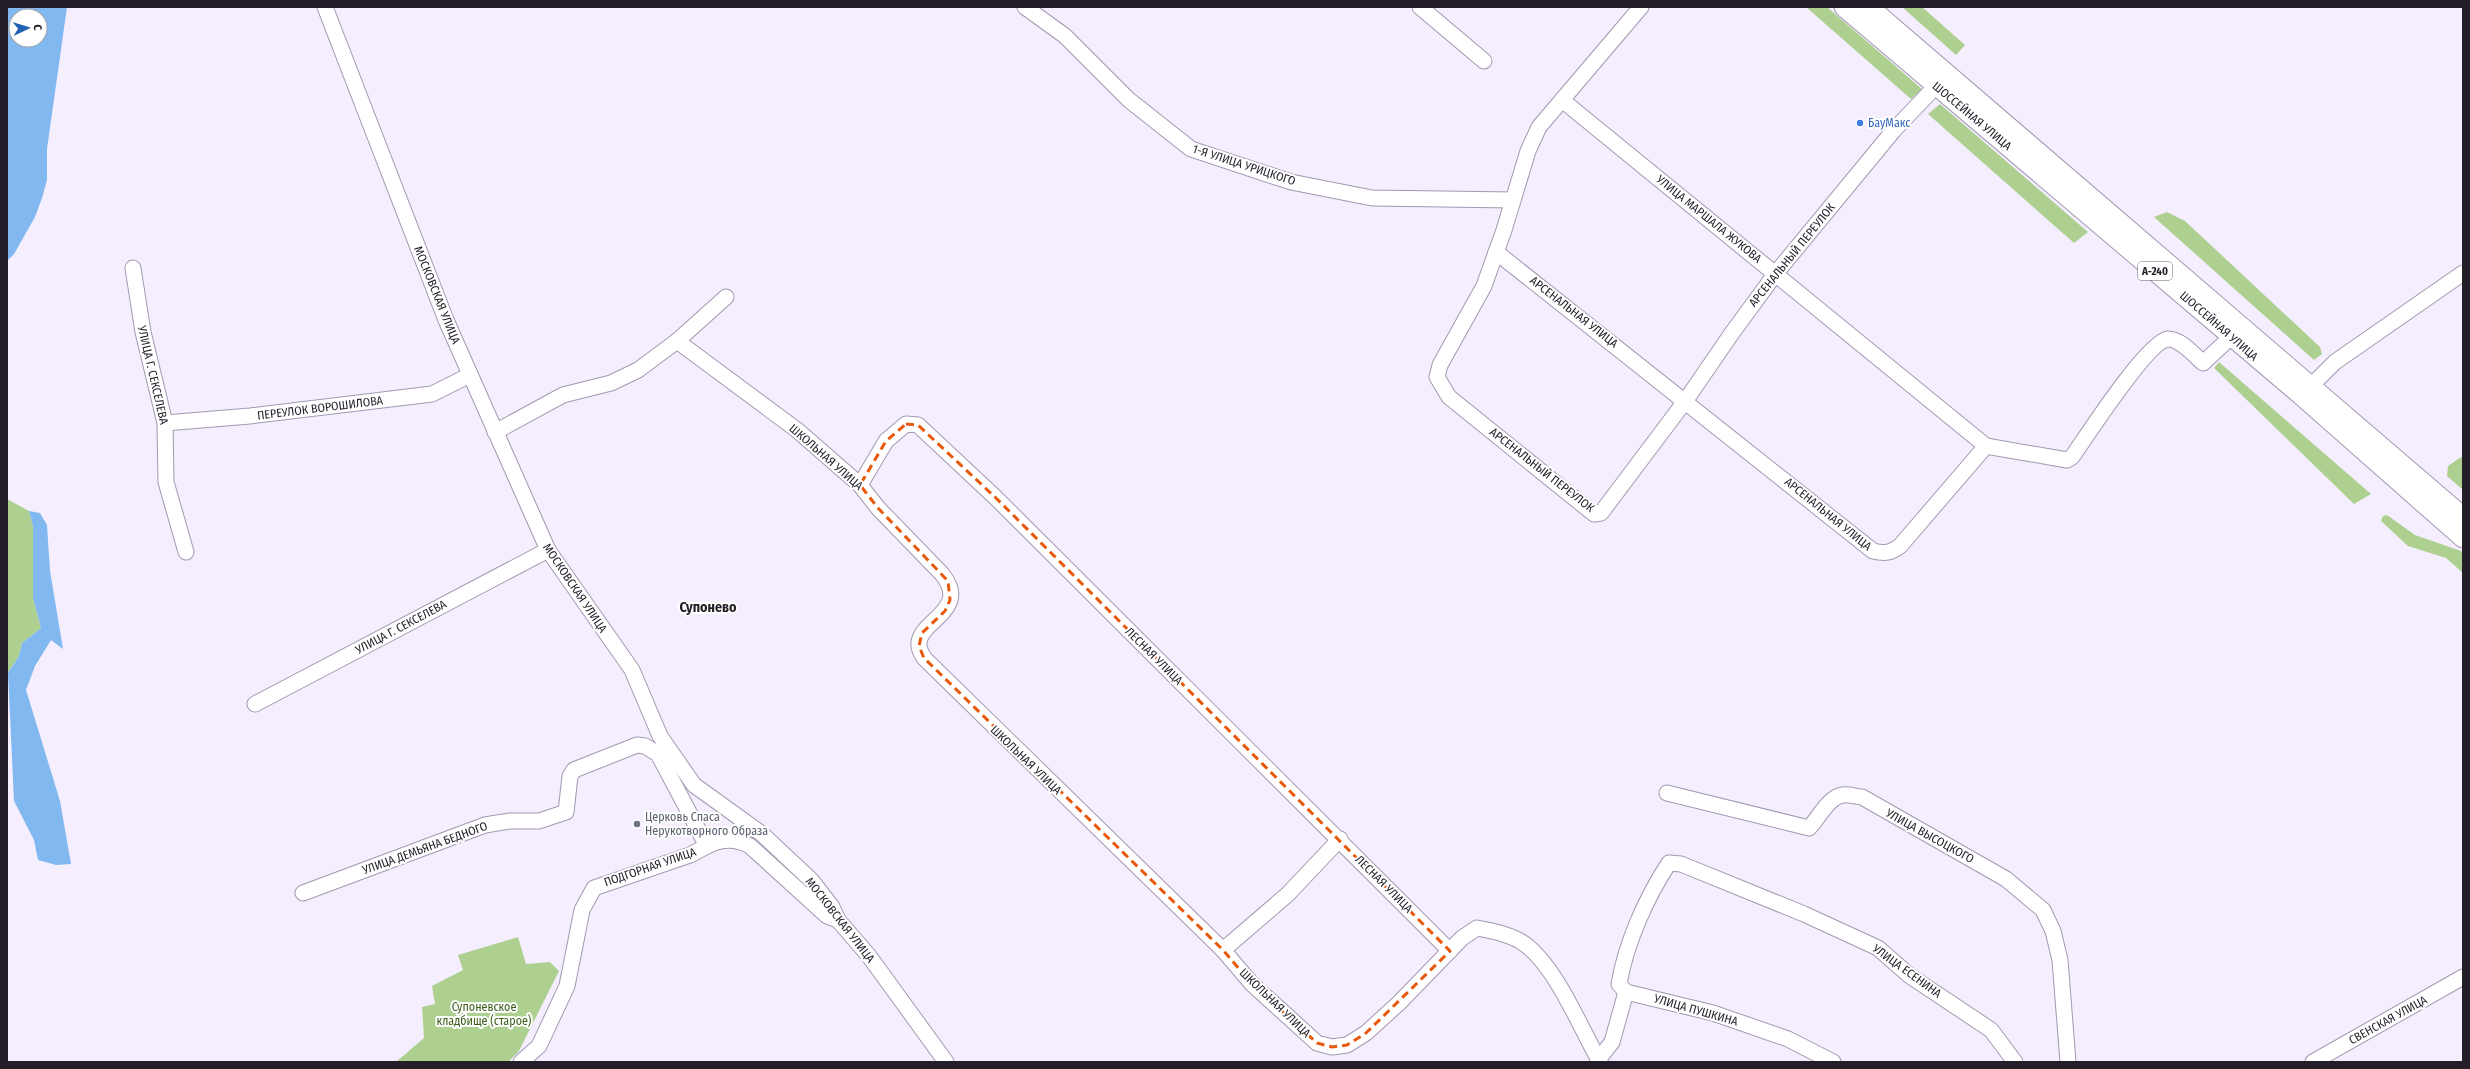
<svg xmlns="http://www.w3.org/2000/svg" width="2470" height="1069" font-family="'Fira Sans Condensed',sans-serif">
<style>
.green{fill:#add091}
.water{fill:#81b8f0;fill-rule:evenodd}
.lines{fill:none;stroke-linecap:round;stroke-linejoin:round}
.minor-casing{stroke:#a398b1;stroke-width:17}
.major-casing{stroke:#a398b1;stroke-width:21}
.minor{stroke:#fff;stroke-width:15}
.major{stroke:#fff;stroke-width:19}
.marked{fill:none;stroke:#e8590c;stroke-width:3;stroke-dasharray:8 5;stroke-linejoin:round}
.shop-dot{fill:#3f7fe0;stroke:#fff;stroke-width:1.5}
.worship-dot{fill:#6b7280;stroke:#fff;stroke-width:1.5}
.labels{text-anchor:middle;stroke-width:4;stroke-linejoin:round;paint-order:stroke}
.shield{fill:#fff;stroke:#656268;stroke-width:1}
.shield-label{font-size:11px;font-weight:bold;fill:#231e28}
.street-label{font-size:12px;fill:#231e28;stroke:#fff}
.shop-label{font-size:12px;fill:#366cbe;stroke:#fff;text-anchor:start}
.worship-label{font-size:12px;fill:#5b616d;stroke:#fff;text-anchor:start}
.park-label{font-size:12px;fill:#3c5e19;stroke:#fff}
.quarter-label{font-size:14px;font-weight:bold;fill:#231e28;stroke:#fff}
</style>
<rect width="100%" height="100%" fill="#f5eefe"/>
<!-- green -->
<g class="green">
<path d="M1806,7H1827L1922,89L1911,99Z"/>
<path d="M1902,7H1922L1965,45L1956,55Z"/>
<path d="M1940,104L2088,232L2074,243L1928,114Z"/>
<path d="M2167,212L2185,221L2320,347L2322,354L2314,360L2154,217Z"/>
<path d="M2219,362L2371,494L2354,504L2214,368Z"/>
<path d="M2461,457L2463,458V490L2447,476L2448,466Z"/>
<path d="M7,499L29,511L33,526V598L41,628L22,643L19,656L8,673Z"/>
<path d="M2387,515L2415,535L2461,551L2463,553V573L2446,558L2408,546L2381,521L2383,516Z"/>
<path d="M518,937L526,964L550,962L559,971L519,1051L508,1062H396L424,1038L422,1007L435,1004L432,986L463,970L458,955Z"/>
</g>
<!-- water -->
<g class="water">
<path d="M7,7H67L47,149V180L42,198L35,217L14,254L7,261ZM16,16H40V40H16Z"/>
<path d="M29,511L40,513L47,525L50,571L63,649L51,640L35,666L26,690L60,801L71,864L56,865L38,860L34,840L14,801L8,673L19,656L22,643L41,628L33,598V526Z"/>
</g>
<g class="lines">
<defs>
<g id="minor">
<path d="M325,7L446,320L548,550L632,670L660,736L694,785L762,834L812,881L832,907L838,920L869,956L946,1062"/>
<path d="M1025,7L1065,36L1129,100L1191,149L1291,182L1372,198L1513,200"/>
<path d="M1420,7L1484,61"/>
<path d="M1641,7L1539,127L1528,151L1504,230L1484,286L1440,365L1437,377L1449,397L1594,514L1601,513L1686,400L1732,333L1776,273L1894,130L1936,86"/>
<path d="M1562,100L1986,446"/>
<path d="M1496,252L1873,551C1885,554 1890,553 1900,546L1986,446L2067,460L2072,457C2086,437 2148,341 2168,339C2181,339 2194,355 2203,363L2231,337"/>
<path d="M133,268L143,332L165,423L166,482L186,552"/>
<path d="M677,341L726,297"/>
<path d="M2312,385L2335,362L2463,273"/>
<path d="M165,423L250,416L432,394L470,375"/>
<path d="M495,432L563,395L611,383L638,370L677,341L797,430L860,485L878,508L942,574C972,611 916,621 919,646C919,650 922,654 924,658L1223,950L1252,984L1317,1043L1332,1047L1347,1045L1366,1033L1399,1003L1462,938L1477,928C1493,931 1513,935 1526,945C1557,969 1580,1027 1600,1062"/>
<path d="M860,485L886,441L906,424L918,425L996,498L1450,951"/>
<path d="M255,704L548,550"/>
<path d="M1667,793L1809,828C1819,818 1828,797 1843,795C1849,794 1857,797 1862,797L2006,879L2043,910L2053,931L2060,960L2068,1062"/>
<path d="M303,893L485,825L510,821H539L566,812L570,776L574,770L637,745L645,746L658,754L707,846C722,839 735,838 750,846L827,916L838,920"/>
<path d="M1223,950L1288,894L1340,839"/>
<path d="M1626,992L1619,984C1626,943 1646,898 1669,863L1681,864L1804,914L1878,948L1910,976L1991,1030L2015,1062"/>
<path d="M1598,1060L1612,1042L1626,992L1713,1013L1788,1039L1833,1062"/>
<path d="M521,1062L539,1046L567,986L582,910L594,888L690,855L707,846"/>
<path d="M2313,1062L2463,977"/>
</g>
<g id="major">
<path d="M1844,7L2302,396L2463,538"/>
<path d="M1869,7L2463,517"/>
</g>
</defs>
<!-- minor casing -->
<use href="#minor" class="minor-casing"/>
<!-- major casing -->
<use href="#major" class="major-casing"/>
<!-- minor -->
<use href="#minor" class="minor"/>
<!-- major -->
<use href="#major" class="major"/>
</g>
<!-- marked area -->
<path class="marked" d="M906,424L918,425L996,498L1450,951L1366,1033L1347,1045L1332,1047L1317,1043L1252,984L1223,950L924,658L919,646L922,633L945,611L950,600L948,581L878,508L860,485L886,441Z"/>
<!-- markers -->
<circle class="shop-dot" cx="1860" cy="123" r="4"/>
<circle class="worship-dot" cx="637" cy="824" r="4"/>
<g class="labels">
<!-- shield labels -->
<rect class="shield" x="2138" y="262" width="34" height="18" rx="3"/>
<g class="shield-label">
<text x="2155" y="275">А-240</text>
</g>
<!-- street labels -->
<g class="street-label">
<text transform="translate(1972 116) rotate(40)" y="4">ШОССЕЙНАЯ УЛИЦА</text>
<text transform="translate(1244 165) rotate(18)" y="4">1-Я УЛИЦА УРИЦКОГО</text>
<text transform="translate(1709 219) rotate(39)" y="4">УЛИЦА МАРШАЛА ЖУКОВА</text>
<text transform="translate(1792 255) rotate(-51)" y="4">АРСЕНАЛЬНЫЙ ПЕРЕУЛОК</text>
<text transform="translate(437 295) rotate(68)" y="4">МОСКОВСКАЯ УЛИЦА</text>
<text transform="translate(1574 312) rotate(38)" y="4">АРСЕНАЛЬНАЯ УЛИЦА</text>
<text transform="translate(2219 326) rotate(41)" y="4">ШОССЕЙНАЯ УЛИЦА</text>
<text transform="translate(153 375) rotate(77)" y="4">УЛИЦА Г. СЕКСЕЛЕВА</text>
<text transform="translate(320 408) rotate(-7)" y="4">ПЕРЕУЛОК ВОРОШИЛОВА</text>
<text transform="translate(826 457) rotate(41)" y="4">ШКОЛЬНАЯ УЛИЦА</text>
<text transform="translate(1542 470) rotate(38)" y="4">АРСЕНАЛЬНЫЙ ПЕРЕУЛОК</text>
<text transform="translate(1828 514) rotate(39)" y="4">АРСЕНАЛЬНАЯ УЛИЦА</text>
<text transform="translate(575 588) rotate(56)" y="4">МОСКОВСКАЯ УЛИЦА</text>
<text transform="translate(401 627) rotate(-28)" y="4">УЛИЦА Г. СЕКСЕЛЕВА</text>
<text transform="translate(1154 656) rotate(45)" y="4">ЛЕСНАЯ УЛИЦА</text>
<text transform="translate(1026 760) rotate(44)" y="4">ШКОЛЬНАЯ УЛИЦА</text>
<text transform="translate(1930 836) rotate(29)" y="4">УЛИЦА ВЫСОЦКОГО</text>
<text transform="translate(425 848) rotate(-20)" y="4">УЛИЦА ДЕМЬЯНА БЕДНОГО</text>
<text transform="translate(650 867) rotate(-19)" y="4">ПОДГОРНАЯ УЛИЦА</text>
<text transform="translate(1384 884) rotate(45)" y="4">ЛЕСНАЯ УЛИЦА</text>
<text transform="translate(840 920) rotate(52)" y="4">МОСКОВСКАЯ УЛИЦА</text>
<text transform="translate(1907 971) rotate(36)" y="4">УЛИЦА ЕСЕНИНА</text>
<text transform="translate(1275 1003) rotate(44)" y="4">ШКОЛЬНАЯ УЛИЦА</text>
<text transform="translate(1696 1010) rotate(16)" y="4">УЛИЦА ПУШКИНА</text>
<text transform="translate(2388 1020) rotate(-29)" y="4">СВЕНСКАЯ УЛИЦА</text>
</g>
<!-- shop labels -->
<g class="shop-label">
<text x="1868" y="127">БауМакс</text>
</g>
<!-- worship labels -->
<g class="worship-label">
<text x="645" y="821">Церковь Спаса<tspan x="645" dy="14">Нерукотворного Образа</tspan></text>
</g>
<!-- park labels -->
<g class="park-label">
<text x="484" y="1011">Супоневское<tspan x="484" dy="14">кладбище (старое)</tspan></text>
</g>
<!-- quarter labels -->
<g class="quarter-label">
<text x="708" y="612">Супонево</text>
</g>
</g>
<!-- border -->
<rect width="2470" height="1069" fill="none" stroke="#231e28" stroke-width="16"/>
<!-- north arrow -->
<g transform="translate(28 28) rotate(86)"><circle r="19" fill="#ffffff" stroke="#a7a5a9"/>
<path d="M0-3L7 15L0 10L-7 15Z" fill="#2262b3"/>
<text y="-6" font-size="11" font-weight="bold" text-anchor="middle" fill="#231e28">С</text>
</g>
</svg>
